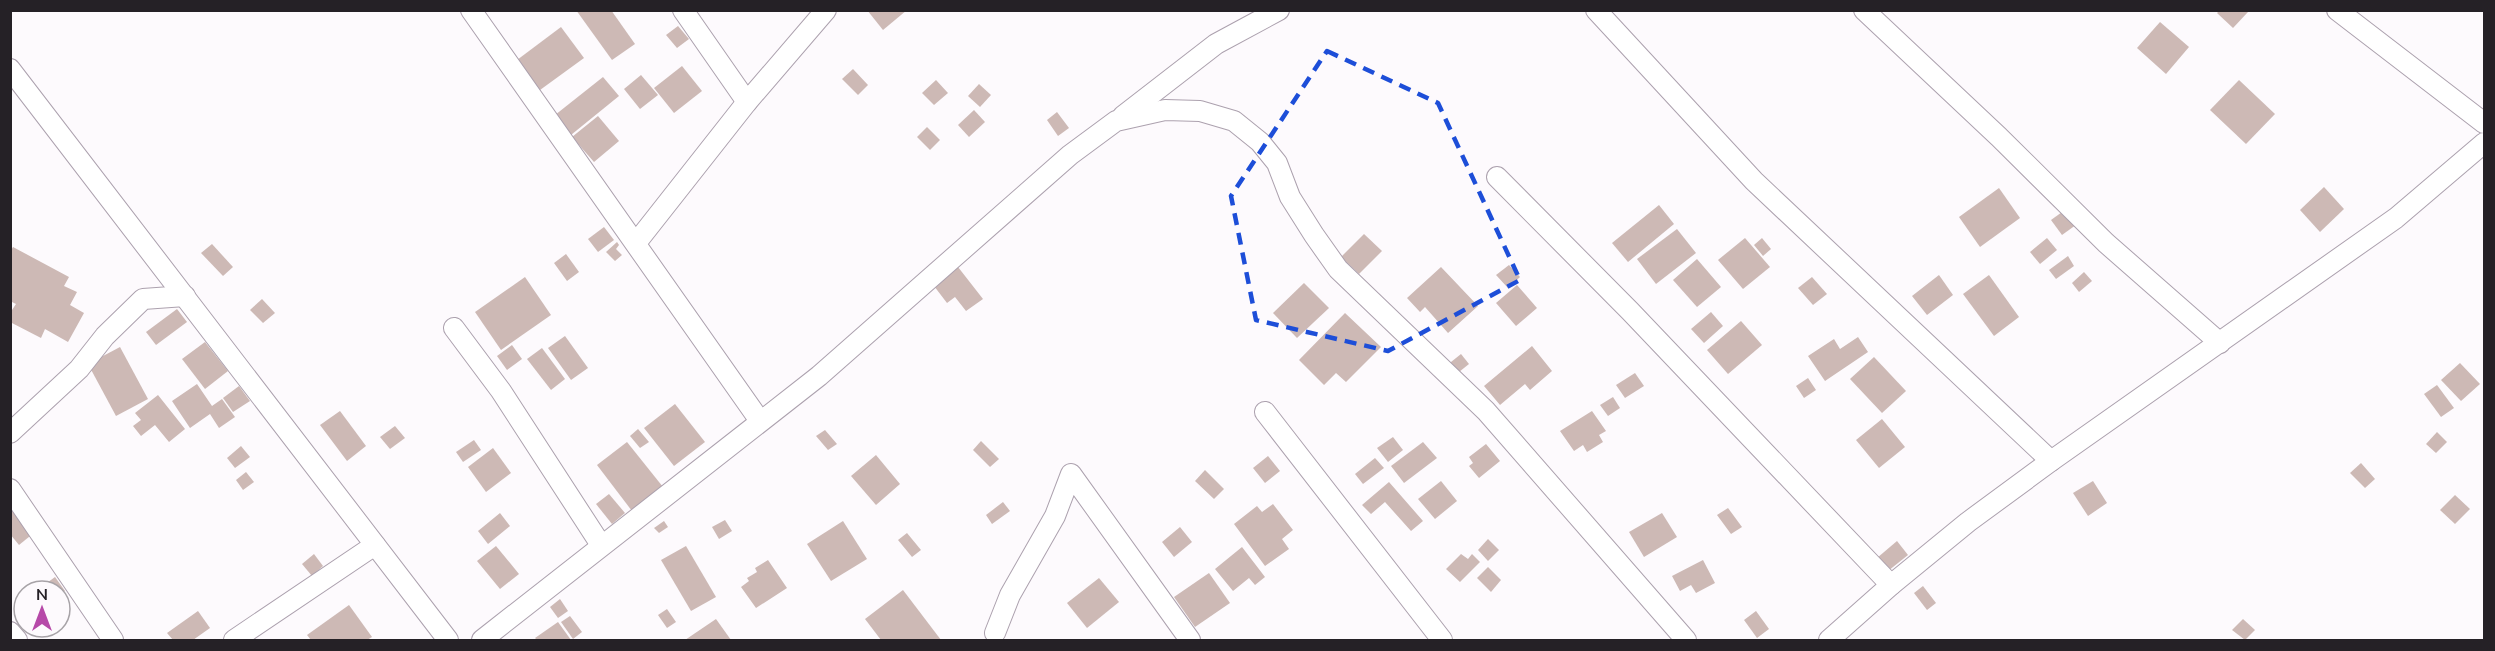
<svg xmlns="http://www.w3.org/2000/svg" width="2495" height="651" font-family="'Nunito Sans',sans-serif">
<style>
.building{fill:#cdb9b5}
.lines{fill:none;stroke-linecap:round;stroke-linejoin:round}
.minor-casing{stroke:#aca1ae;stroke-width:22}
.minor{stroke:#fff;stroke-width:20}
.marked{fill:none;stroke:#1d4ed8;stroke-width:4.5;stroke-dasharray:12 8;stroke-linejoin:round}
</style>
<rect width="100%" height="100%" fill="#fdfafd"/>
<!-- building -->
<g class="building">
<path d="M576,10H611L635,44L612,60Z"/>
<path d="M867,10H907L883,30Z"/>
<path d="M2220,10H2247L2248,12L2233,28L2217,13Z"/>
<path d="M2160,22L2189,47L2166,74L2137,48Z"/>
<path d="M678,26L689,39L677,48L666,35Z"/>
<path d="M561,27L584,58L540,90L517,60Z"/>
<path d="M682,66L702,91L674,113L654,88Z"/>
<path d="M853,69L868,85L858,95L842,79Z"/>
<path d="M641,75L658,95L640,109L624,89Z"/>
<path d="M603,77L619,96L566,139L550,119Z"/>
<path d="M936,80L948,93L934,105L922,93Z"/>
<path d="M2239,80L2275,114L2246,144L2210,110Z"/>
<path d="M979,84L991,95L980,107L968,96Z"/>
<path d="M974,110L985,122L969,137L958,125Z"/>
<path d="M1057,112L1069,128L1058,136L1047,120Z"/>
<path d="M598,116L619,141L594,162L572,137Z"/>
<path d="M927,127L940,140L930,150L917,137Z"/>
<path d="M2324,187L2344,209L2320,232L2300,210Z"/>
<path d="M1999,188L2020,218L1980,247L1959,217Z"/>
<path d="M1659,205L1674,224L1628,262L1612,243Z"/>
<path d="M2069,207L2080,222L2062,235L2051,220Z"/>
<path d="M604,227L614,240L598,252L588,239Z"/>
<path d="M1677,229L1696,253L1656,284L1637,259Z"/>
<path d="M1364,234L1382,251L1359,274L1341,257Z"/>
<path d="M1745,238L1770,267L1743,289L1718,260Z"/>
<path d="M1762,238L1771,249L1763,256L1754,245Z"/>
<path d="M2047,238L2057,250L2040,264L2030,252Z"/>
<path d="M617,242L619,245L616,249L622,255L615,261L606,252Z"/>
<path d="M212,244L233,267L223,276L201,253Z"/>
<path d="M13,247L69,277L64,286L77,292L70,305L84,313L68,342L45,329L41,338L10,322V313L16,304L10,301V252Z"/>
<path d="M566,254L579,272L567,281L554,263Z"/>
<path d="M2068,256L2074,266L2056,279L2049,270Z"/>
<path d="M1697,259L1721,287L1697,307L1673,280Z"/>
<path d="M1509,265L1520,277L1508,288L1496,275Z"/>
<path d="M958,267L983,299L966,311L955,297L947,303L934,286Z"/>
<path d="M1441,267L1478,306L1448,333L1425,307L1420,312L1407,298Z"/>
<path d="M2084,272L2092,281L2079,292L2072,283Z"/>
<path d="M1939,275L1953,295L1927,315L1912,296Z"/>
<path d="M1989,275L2019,317L1994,336L1963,294Z"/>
<path d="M525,277L551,315L501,350L475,312Z"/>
<path d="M1812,277L1827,294L1813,305L1798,288Z"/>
<path d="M1304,283L1329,308L1297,338L1273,313Z"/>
<path d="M1517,285L1537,308L1516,326L1496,303Z"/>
<path d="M262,299L275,313L263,323L250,310Z"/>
<path d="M177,309L187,322L156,345L146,332Z"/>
<path d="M1711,312L1723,326L1704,343L1691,329Z"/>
<path d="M1345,313L1381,347L1346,382L1336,373L1324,385L1299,360Z"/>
<path d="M1741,321L1762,345L1728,374L1707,350Z"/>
<path d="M565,336L588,368L571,380L548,348Z"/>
<path d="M1858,337L1868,352L1825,381L1808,356L1834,339L1840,349Z"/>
<path d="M205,342L228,371L205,389L182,359Z"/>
<path d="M512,345L522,359L507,370L497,356Z"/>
<path d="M1532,346L1552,371L1530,390L1525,384L1500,405L1484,386Z"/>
<path d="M120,347L148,399L116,416L88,364Z"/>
<path d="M542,348L565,379L551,390L527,359Z"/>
<path d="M1461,354L1469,364L1454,376L1446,366Z"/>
<path d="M1874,357L1906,391L1882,413L1850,379Z"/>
<path d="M2460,363L2480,384L2461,401L2441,380Z"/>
<path d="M1635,373L1644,386L1625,398L1616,385Z"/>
<path d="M1808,378L1816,390L1804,398L1796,386Z"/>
<path d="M197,384L212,406L222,399L235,417L219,428L210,414L190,428L172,401Z"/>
<path d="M2437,385L2454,408L2441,417L2424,394Z"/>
<path d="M239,386L250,401L233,412L223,398Z"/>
<path d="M158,395L185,429L169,442L155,425L141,436L133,426L141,420L135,413Z"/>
<path d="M1613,397L1620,408L1608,416L1600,405Z"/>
<path d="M675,404L705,442L674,466L644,428Z"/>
<path d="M340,411L366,446L347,461L320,425Z"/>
<path d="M1592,411L1606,431L1599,435L1603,442L1587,452L1583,445L1574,451L1560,431Z"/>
<path d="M1882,419L1905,447L1879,468L1856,440Z"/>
<path d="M395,426L405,438L390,449L380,437Z"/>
<path d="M638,429L649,442L640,448L630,436Z"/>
<path d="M825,430L837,444L828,450L816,436Z"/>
<path d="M2437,432L2447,442L2436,453L2426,444Z"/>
<path d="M1393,437L1403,450L1388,462L1377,448Z"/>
<path d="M474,440L481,450L463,462L456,452Z"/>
<path d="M981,441L999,459L990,467L973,450Z"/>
<path d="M627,442L663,487L632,511L597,465Z"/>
<path d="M1423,442L1437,458L1404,483L1391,466Z"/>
<path d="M1486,444L1500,461L1479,478L1469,466L1473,463L1469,457Z"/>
<path d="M241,446L250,457L235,468L227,458Z"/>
<path d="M493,448L511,473L486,492L468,467Z"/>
<path d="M876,455L900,484L876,505L851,476Z"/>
<path d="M1268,456L1280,471L1265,483L1253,468Z"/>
<path d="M1375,458L1384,468L1363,484L1355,474Z"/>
<path d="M2361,463L2375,479L2365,488L2350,473Z"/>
<path d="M1205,470L1224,489L1214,499L1195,481Z"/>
<path d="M246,472L254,482L243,490L236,480Z"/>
<path d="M1441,481L1457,501L1435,519L1418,499Z"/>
<path d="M2093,481L2107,503L2088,516L2073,493Z"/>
<path d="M1389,482L1423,521L1411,531L1385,502L1371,514L1362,505Z"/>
<path d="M609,494L625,513L612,524L596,504Z"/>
<path d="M2455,495L2470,509L2455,524L2440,510Z"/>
<path d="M1003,502L1010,511L992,524L986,515Z"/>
<path d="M1273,504L1293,530L1282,539L1289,549L1265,566L1234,524L1257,506L1262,512Z"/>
<path d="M14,507L35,532L19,545L10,534V510Z"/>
<path d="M1728,508L1742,527L1731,534L1717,515Z"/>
<path d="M500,513L510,526L488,544L478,531Z"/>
<path d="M1662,513L1677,537L1644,557L1629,532Z"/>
<path d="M725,520L732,531L719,539L712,527Z"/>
<path d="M664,521L668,527L659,533L654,528Z"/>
<path d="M843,521L867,559L831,581L807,544Z"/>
<path d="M1180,527L1192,542L1174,557L1162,542Z"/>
<path d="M907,533L921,550L912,557L898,540Z"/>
<path d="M1488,539L1499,550L1488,561L1478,550Z"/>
<path d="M1897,541L1908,555L1888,571L1877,558Z"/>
<path d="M496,546L519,574L500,589L477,561Z"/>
<path d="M686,546L716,597L691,611L661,560Z"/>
<path d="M1242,547L1265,577L1255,585L1249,578L1233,591L1215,569Z"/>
<path d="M314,554L323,566L312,576L302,564Z"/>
<path d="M1461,554L1468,559L1472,554L1480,562L1460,582L1446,569Z"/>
<path d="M768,560L787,588L756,608L741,587L749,581L747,578L757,572L755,568Z"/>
<path d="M1703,560L1715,583L1696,593L1691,585L1680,591L1672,576Z"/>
<path d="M1488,567L1501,580L1491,592L1477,578Z"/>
<path d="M1209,573L1230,603L1195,627L1174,597Z"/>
<path d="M55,577L65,591L60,595V591H36Z"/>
<path d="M1099,578L1119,602L1087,628L1067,603Z"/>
<path d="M1923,586L1936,603L1927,610L1914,593Z"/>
<path d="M903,590L941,640H881L865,619Z"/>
<path d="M560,599L568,611L558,618L550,607Z"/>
<path d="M349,605L372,637L367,640H311L307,635Z"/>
<path d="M667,609L676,622L667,628L658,615Z"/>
<path d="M198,611L210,628L193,640H173L167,633Z"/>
<path d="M1756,611L1769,629L1757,638L1744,620Z"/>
<path d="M570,616L582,632L573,639L561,622Z"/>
<path d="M716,619L731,640H685Z"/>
<path d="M2243,619L2255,630L2245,640L2232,630Z"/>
<path d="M558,622L571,640H537L535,638Z"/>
</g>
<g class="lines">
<defs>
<g id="minor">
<path d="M471,10L760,421"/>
<path d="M683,10L747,102"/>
<path d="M1596,10L1754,181L2051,461"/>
<path d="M1864,10L1999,137L2106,243L2220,343"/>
<path d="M2337,10L2484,123"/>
<path d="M10,69L448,640"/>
<path d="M1123,116L1216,44L1279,10"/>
<path d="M1497,177L1630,311L1891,585"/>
<path d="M636,243L747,102L826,10"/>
<path d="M454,328L501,391L601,545"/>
<path d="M1265,412L1442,640"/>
<path d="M10,433L79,369L105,336L143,299L185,296"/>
<path d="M10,489L113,640"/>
<path d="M10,632L17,640"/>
<path d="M995,633L1010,595L1055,516L1071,474L1190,640"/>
<path d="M234,640L375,545"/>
<path d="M482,640L819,376L1070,155L1116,121L1165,110L1200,111L1234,121L1260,142L1277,163L1290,197L1314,235L1338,269L1486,411L1686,640"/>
<path d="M1829,640L1891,585L1968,522L2051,461L2396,218L2484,143"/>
</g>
</defs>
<!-- minor casing -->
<use href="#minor" class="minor-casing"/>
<!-- minor -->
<use href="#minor" class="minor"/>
</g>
<!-- marked area -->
<path class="marked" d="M1327,51L1438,103L1520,280L1388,351L1256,320L1231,196Z"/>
<!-- border -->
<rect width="2495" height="651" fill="none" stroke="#252126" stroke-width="24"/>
<!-- north arrow -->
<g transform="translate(42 609)"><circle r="28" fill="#fdfafd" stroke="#a7a3a7" stroke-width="1.5"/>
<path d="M0-4.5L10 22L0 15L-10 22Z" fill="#b649a8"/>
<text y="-9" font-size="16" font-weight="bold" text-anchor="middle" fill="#252126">N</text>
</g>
</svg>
